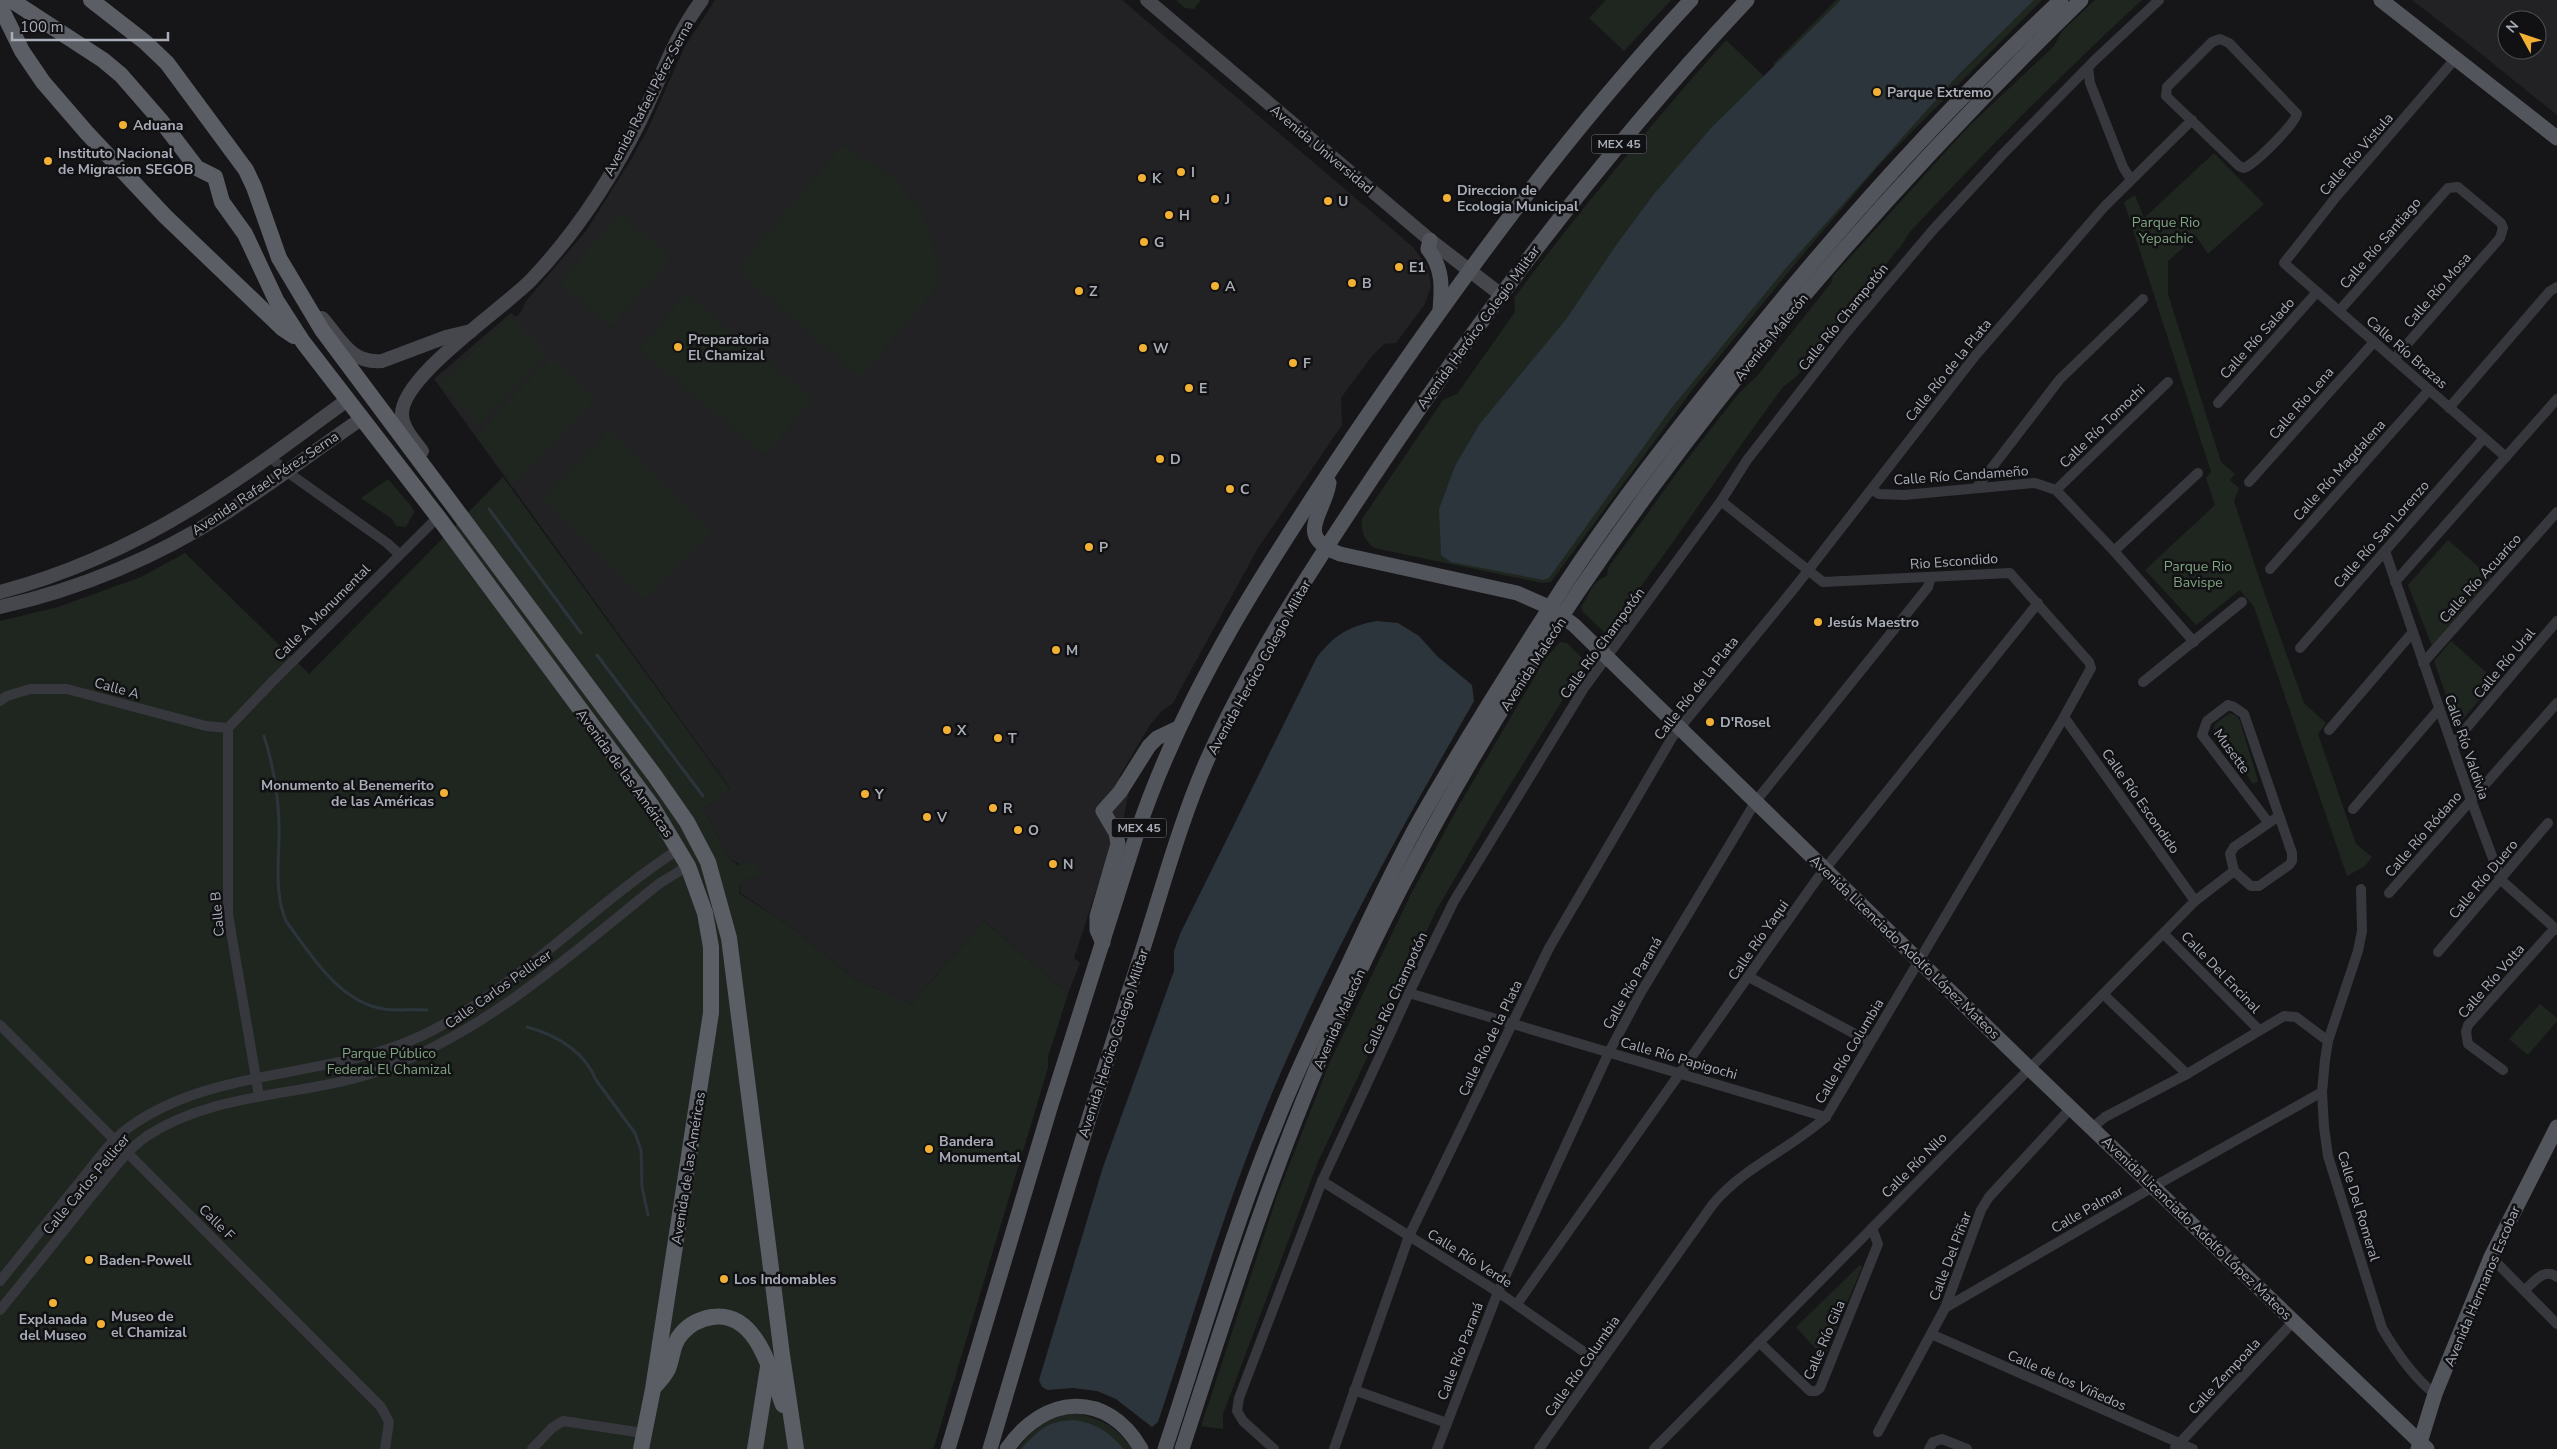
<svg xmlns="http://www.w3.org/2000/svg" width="2557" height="1449" font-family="'Nunito Sans',sans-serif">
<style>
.built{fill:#222225;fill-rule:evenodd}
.green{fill:#1e261f}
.water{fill:#2c353c}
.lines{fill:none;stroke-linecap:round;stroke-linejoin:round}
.stream{stroke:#2c353c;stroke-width:3}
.minor{stroke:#37383d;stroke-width:10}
.secondary{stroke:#45474d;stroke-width:14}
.primary{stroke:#53555c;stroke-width:15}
.trunk{stroke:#5b5e65;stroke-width:16}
.poi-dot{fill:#f2b134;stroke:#111113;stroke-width:2}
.labels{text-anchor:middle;stroke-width:5;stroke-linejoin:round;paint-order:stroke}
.shield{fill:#111113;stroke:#7b7e86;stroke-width:1}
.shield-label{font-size:12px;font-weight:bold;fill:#a8adb8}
.poi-label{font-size:14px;font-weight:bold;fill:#a8adb8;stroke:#111113;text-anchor:start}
.street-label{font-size:14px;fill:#a8adb8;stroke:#111113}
.park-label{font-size:14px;fill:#7fa381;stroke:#111113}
</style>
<rect width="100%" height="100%" fill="#161618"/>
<!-- built -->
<g class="built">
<path d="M715,0H1122L1413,247L1428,268L1431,286L1425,304L1396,343L1384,344L1372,356L1341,398L1342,425L1258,548L1173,703L1162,711L1150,725L1119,777L1130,786L1122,827V838L1112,842L1074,958L1080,963L1068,994L984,921L911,1004L852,977L791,927L739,892L742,882L760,875L730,859L703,809L730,788L434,379L511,313L516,317L521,312L526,301L586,231L632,158L648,129L684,48Z"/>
<path d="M2412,0H2557V115L2465,41ZM2507,20H2537V50H2507Z"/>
</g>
<!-- green -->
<g class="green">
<path d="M1176,0H1201L1194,9L1185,8Z"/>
<path d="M1606,0H1671L1624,51L1589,18Z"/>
<path d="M1836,0H2042L1882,162L1805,252L1693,389L1551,582L1542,583L1374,548C1364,539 1361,532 1362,519L1443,400L1457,394L1515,312L1514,298C1581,209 1652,123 1726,40L1770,82L1781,71L1773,64Z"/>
<path d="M2095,0H2142C2061,75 1984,152 1909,233L1903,243L1797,376L1783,387C1723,469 1667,553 1606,634L1583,612L1581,607C1590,594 1591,582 1607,576L1608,568L1681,467L1739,393L1757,376L1831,283L1833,276L1969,126L2054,46L2062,31Z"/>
<path d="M844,144L895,180L919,209L929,230L937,260L936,288L860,377L744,276L741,269L743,262Z"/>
<path d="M2214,153L2264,204L2208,254L2196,236L2168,261V294L2221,462L2235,474L2230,480L2239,488L2234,501L2258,575L2304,703L2326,723L2318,734L2356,844L2372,857L2365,866L2347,876L2254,607L2240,590L2196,625L2145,570L2215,505L2206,478L2211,472L2124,202L2135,195L2144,218Z"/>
<path d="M620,214L671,258L611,327L560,283Z"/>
<path d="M685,294L813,398L766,455L639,350Z"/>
<path d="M510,317L547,354L479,424L439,384Z"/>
<path d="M552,357L595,399L513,485L476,435Z"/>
<path d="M610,430L711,532L644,599L543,498Z"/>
<path d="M503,477L730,789L703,809L730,859L738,865L753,860L761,875C751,879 739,880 739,893L791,927L852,977L911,1004L984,921L1068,994L1048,1057V1068L935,1444L933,1449H0V621L58,607L141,577L185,553L309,674Z"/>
<path d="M388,479L412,507L414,512L406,527L396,526L392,519L361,498Z"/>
<path d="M2448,540L2491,578L2432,646L2408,585Z"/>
<path d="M2451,641L2496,681L2457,726L2434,661Z"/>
<path d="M1560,642L1567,643L1586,662L1494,811L1436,911L1318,1162L1223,1414V1429L1201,1426L1277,1196L1329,1064L1412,892L1458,807L1545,659Z"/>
<path d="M2230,713L2237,716L2240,721L2258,781L2253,784L2214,728L2215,724Z"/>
<path d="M2540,1004L2557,1018V1021L2528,1055L2509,1039Z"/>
<path d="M1860,1265L1862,1267L1824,1358L1796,1327Z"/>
<path d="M1077,1413C1105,1421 1114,1425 1132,1449H1018C1033,1427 1051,1416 1077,1413Z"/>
</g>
<!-- water -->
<g class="water">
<path d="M1841,0H2034L1959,74L1786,268L1670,410L1549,578L1544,580L1451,562L1441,555L1439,509L1455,466L1479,425L1567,318L1617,244L1654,194L1712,127Z"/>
<path d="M1376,621L1398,623L1419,636L1437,656L1472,685L1474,701C1391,846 1308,995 1249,1151C1215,1240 1188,1332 1158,1422L1152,1427L1116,1399L1097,1391L1072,1388L1048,1390L1042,1387L1039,1380L1103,1167L1174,971V951L1180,934L1317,657C1335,635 1347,627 1376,621Z"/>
<path d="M1075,1420C1099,1425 1107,1431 1124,1449H1021C1040,1429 1047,1421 1075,1420Z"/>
</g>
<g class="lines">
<!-- stream -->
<g class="stream">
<path d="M489,509L581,633"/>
<path d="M597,655L703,796"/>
<path d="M264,736C273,764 278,794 279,823C280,855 273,891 286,921C311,955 339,1002 384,1009C398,1011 413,1009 427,1010"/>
<path d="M527,1027C556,1035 584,1051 596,1080L635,1133L641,1150L642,1187L648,1215"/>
</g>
<!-- minor -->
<g class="minor">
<path d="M2220,39L2229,43L2297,114C2293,126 2256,163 2244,168L2239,166L2166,96L2167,87L2212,42Z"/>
<path d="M2455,59L2336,197L2284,263L2506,457"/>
<path d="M2088,68L2090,83L2123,167L2131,180"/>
<path d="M2339,311L2448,188L2458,187L2501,223L2503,228L2500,238L2394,359"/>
<path d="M2218,403L2317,292"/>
<path d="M2449,408L2550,291L2557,287"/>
<path d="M269,456L286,471L387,543L399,554"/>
<path d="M2249,482L2374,342"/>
<path d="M1977,487L2060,379L2143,299"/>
<path d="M1872,490L1879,494L1904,495L2035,483L2056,490L2114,551L2194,642"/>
<path d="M2056,490L2168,382"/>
<path d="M2114,551L2198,473"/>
<path d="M2385,551L2471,800L2501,880L2557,930"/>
<path d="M2270,569L2429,390"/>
<path d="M2395,582L2557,399"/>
<path d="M2300,648L2484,438"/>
<path d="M2423,663L2557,512"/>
<path d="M2143,682L2242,602"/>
<path d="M0,701L7,696L30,689H67L206,726L228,728"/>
<path d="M2064,717L2195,901"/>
<path d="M228,728V914L259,1096"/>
<path d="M228,728L273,681L438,517"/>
<path d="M2329,730L2412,633"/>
<path d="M2452,745L2557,621"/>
<path d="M2353,809L2439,709"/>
<path d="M2268,822L2202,735L2207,721L2228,705L2234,707L2244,714L2292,853V861L2289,865L2259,886H2251L2234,871L2230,854L2234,847L2279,816"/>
<path d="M2361,889L2362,931L2358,951L2328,1041L2325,1060L2322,1092L2324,1127L2328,1156L2382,1328C2396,1352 2413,1377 2435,1394"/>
<path d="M2389,893L2557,703"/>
<path d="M2164,934L2259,1030"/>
<path d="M2438,952L2548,823"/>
<path d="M1749,977L1870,1042"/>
<path d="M1409,993L1826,1117"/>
<path d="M2103,994L2187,1074"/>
<path d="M0,1025L381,1407L389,1422L385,1449"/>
<path d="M2503,1070L2468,1044L2466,1032L2468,1025L2555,928"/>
<path d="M2092,1128L2105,1117L2187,1074L2284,1016L2296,1017L2328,1041"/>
<path d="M1322,1181L1498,1292L1600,1363"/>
<path d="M2491,1257L2557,1324"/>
<path d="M0,1281C26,1249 52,1216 78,1184C94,1165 108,1143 128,1128C217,1063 340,1081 435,1029C524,981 594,904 679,849"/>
<path d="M2525,1290C2534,1282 2544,1267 2557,1277"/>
<path d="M1517,1304L1817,879L2038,603"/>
<path d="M1945,1308L2153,1187L2322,1092"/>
<path d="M0,1310C30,1273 60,1236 89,1199C107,1178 124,1152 147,1136C220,1088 314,1098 392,1066C493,1026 576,950 660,883L688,866"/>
<path d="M1931,1334L2193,1449"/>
<path d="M1759,1342L1810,1391H1816L1820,1388L1878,1244L1872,1228"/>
<path d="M1354,1390L1447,1423"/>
<path d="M1878,1432L1945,1308L1981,1210L1989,1197L2071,1108"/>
<path d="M2175,1448L2294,1321"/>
<path d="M532,1449L552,1428L563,1421L643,1433"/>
<path d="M1274,1449L1243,1421L1237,1411L1239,1398L1322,1181L1409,993L1454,901L1584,688L1721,501L1747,460L1846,333L1932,231L2002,155L2095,60L2159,0"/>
<path d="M1334,1449L1409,1236L1549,948L1673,736L1796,586L1975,356L2104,207L2192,120"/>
<path d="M1437,1449L1498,1292L1609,1052L1640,994L1756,801L1928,587L1931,577"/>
<path d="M1539,1449L1713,1204C1745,1166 1789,1150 1826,1117L2064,717L2091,668L2089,662L2010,573L1823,582L1721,501"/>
<path d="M1654,1449L2195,901L2234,871"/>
<path d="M1929,1449L1933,1442L1942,1439L1967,1449"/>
</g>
<!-- secondary -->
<g class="secondary">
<path d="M1147,0L1430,240L1500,294"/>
<path d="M322,318C341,339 350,364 382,361L446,337L471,331"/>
<path d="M422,451C414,440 403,429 402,415C400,377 503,309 531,280C574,235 612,177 640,121C660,80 674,37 702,0"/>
<path d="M0,592C68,574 134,544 194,507C247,475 296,437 346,401"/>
<path d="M0,607C80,589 157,557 227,512C272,483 316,450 361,419"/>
</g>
<!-- primary -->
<g class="primary">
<path d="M2381,0L2557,138"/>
<path d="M1430,240L1428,249C1443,268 1442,287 1440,310"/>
<path d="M1329,483C1324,515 1293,536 1340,554L1517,593L1549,607L1574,625L2029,1068L2427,1449"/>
<path d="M1103,943L1097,930V916L1118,844L1116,833L1103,811L1120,792L1149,746L1157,738L1178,728"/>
<path d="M948,1449L1050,1108L1138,830C1186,688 1269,562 1352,438C1456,285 1564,136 1691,0"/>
<path d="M990,1449C1039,1284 1087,1119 1141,955C1162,890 1180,821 1208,758C1256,651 1325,548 1391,450C1499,291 1615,140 1747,0"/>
<path d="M1007,1449C1043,1395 1107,1389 1141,1449"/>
<path d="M1165,1449C1201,1340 1233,1227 1277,1121C1298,1067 1324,1015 1349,963C1372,914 1395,864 1422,816C1462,746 1505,677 1549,609C1606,519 1673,434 1740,351C1839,227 1945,109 2061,0"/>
<path d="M1182,1449C1227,1311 1270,1174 1328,1041C1498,650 1777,295 2081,0"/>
<path d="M2418,1449L2435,1394L2491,1257L2557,1127"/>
</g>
<!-- trunk -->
<g class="trunk">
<path d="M11,0L103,60L121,75L162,122L197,168L215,177L222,202L245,234L276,300L303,342L438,517L652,806L688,866L705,913L711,947V1013L653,1389L641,1449"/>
<path d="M91,0L145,42L167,63L246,170L254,187L279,258L322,330L655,776L687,822L708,862L729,938L782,1355L796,1449"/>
<path d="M0,6L22,51L43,82L87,133L165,216L282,328L294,336"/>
<path d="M654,1387C659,1382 665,1375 668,1369C673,1356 672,1344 682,1333C690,1324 699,1319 712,1317C757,1310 771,1373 783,1405"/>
<path d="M755,1449L768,1367"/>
</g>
</g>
<!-- markers -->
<g class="poi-dot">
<circle cx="1877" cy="92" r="5"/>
<circle cx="123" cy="125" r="5"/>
<circle cx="48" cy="161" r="5"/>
<circle cx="1181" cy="172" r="5"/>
<circle cx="1142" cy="178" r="5"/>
<circle cx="1447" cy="198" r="5"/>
<circle cx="1215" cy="199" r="5"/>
<circle cx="1328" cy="201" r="5"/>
<circle cx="1169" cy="215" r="5"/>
<circle cx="1144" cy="242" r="5"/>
<circle cx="1399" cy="267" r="5"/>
<circle cx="1352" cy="283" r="5"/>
<circle cx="1215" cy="286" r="5"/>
<circle cx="1079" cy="291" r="5"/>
<circle cx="678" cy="347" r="5"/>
<circle cx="1143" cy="348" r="5"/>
<circle cx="1293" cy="363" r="5"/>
<circle cx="1189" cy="388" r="5"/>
<circle cx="1160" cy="459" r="5"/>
<circle cx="1230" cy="489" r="5"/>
<circle cx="1089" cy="547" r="5"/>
<circle cx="1818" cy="622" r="5"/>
<circle cx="1056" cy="650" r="5"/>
<circle cx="1710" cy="722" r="5"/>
<circle cx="947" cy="730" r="5"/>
<circle cx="998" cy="738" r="5"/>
<circle cx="444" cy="793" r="5"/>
<circle cx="865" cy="794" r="5"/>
<circle cx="993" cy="808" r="5"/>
<circle cx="927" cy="817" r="5"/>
<circle cx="1018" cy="830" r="5"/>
<circle cx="1053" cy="864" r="5"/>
<circle cx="929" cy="1149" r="5"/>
<circle cx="89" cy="1260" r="5"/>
<circle cx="724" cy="1279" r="5"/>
<circle cx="53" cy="1303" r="5"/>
<circle cx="101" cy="1324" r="5"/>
</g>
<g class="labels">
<!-- shield labels -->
<g class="shield">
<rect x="1591.5" y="134.5" width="55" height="19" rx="4"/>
<rect x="1111.5" y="818.5" width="55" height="19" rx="4"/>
</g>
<g class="shield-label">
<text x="1619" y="148">MEX 45</text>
<text x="1139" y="832">MEX 45</text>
</g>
<!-- poi labels -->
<g class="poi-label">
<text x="1887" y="97">Parque Extremo</text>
<text x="133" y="130">Aduana</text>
<text x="58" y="158">Instituto Nacional<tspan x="58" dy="16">de Migracion SEGOB</tspan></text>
<text x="1191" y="177">I</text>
<text x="1152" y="183">K</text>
<text x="1457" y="195">Direccion de<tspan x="1457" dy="16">Ecologia Municipal</tspan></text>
<text x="1225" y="204">J</text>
<text x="1338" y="206">U</text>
<text x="1179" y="220">H</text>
<text x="1154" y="247">G</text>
<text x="1409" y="272">E1</text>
<text x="1362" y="288">B</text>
<text x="1225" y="291">A</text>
<text x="1089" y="296">Z</text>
<text x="688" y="344">Preparatoria<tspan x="688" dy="16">El Chamizal</tspan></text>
<text x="1153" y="353">W</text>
<text x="1303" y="368">F</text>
<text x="1199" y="393">E</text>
<text x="1170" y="464">D</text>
<text x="1240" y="494">C</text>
<text x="1099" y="552">P</text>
<text x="1828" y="627">Jesús Maestro</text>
<text x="1066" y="655">M</text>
<text x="1720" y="727">D'Rosel</text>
<text x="957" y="735">X</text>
<text x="1008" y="743">T</text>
<text x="434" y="790" text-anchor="end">Monumento al Benemerito<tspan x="434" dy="16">de las Américas</tspan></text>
<text x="875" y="799">Y</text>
<text x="1003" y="813">R</text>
<text x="937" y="822">V</text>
<text x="1028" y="835">O</text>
<text x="1063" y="869">N</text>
<text x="939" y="1146">Bandera<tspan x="939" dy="16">Monumental</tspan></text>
<text x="99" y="1265">Baden-Powell</text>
<text x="734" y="1284">Los Indomables</text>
<text x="111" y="1321">Museo de<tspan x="111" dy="16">el Chamizal</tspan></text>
<text x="53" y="1324" text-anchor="middle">Explanada<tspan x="53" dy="16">del Museo</tspan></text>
</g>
<!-- street labels -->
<g class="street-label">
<text transform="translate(648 98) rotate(-62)" y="5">Avenida Rafael Pérez Serna</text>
<text transform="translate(1322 149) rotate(40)" y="5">Avenida Universidad</text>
<text transform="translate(2356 154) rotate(-49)" y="5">Calle Río Vistula</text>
<text transform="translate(2380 243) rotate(-49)" y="5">Calle Río Santiago</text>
<text transform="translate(2437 290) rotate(-49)" y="5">Calle Río Mosa</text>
<text transform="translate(1843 317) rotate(-51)" y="5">Calle Río Champotón</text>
<text transform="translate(1478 327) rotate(-54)" y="5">Avenida Heróico Colegio Militar</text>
<text transform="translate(1771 337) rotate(-51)" y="5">Avenida Malecón</text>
<text transform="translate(2257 338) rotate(-48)" y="5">Calle Río Salado</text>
<text transform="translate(2407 352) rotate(41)" y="5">Calle Río Brazas</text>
<text transform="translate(1948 370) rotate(-51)" y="5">Calle Río de la Plata</text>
<text transform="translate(2301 403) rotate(-49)" y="5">Calle Rio Lena</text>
<text transform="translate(2102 426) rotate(-44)" y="5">Calle Río Tomochi</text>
<text transform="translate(2339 470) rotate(-48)" y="5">Calle Río Magdalena</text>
<text transform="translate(1961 475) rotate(-4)" y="5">Calle Río Candameño</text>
<text transform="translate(265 483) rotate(-34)" y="5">Avenida Rafael Pérez Serna</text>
<text transform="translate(2381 534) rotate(-49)" y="5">Calle Río San Lorenzo</text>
<text transform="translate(1954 561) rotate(-4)" y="5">Rio Escondido</text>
<text transform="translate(2480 578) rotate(-48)" y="5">Calle Río Acuarico</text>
<text transform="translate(322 612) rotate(-45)" y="5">Calle A Monumental</text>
<text transform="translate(1602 643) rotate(-54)" y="5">Calle Río Champotón</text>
<text transform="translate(2504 663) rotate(-50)" y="5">Calle Río Ural</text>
<text transform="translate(1533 664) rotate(-57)" y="5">Avenida Malecón</text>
<text transform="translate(1259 667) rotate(-61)" y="5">Avenida Heróico Colegio Militar</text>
<text transform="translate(117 688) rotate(15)" y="5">Calle A</text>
<text transform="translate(1696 688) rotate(-52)" y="5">Calle Río de la Plata</text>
<text transform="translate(2467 747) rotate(71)" y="5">Calle Río Valdivia</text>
<text transform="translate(2232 751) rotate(54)" y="5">Musette</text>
<text transform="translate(625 773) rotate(54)" y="5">Avenida de las Américas</text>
<text transform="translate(2141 801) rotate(55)" y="5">Calle Río Escondido</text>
<text transform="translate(2423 834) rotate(-49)" y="5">Calle Río Ródano</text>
<text transform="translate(2483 879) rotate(-50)" y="5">Calle Río Duero</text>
<text transform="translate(217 914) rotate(-95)" y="5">Calle B</text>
<text transform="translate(1758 940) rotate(-55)" y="5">Calle Río Yaqui</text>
<text transform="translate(1905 947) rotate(44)" y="5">Avenida Licenciado Adolfo López Mateos</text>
<text transform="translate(2221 972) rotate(46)" y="5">Calle Del Encinal</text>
<text transform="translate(2491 981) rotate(-49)" y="5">Calle Río Volta</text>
<text transform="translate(1632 983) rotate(-60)" y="5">Calle Río Paraná</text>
<text transform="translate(498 989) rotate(-35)" y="5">Calle Carlos Pellicer</text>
<text transform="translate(1395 993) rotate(-65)" y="5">Calle Río Champotón</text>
<text transform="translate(1339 1019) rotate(-66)" y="5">Avenida Malecón</text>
<text transform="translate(1490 1038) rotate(-64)" y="5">Calle Río de la Plata</text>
<text transform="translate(1113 1043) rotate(-72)" y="5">Avenida Heróico Colegio Militar</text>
<text transform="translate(1849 1051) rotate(-59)" y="5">Calle Río Columbia</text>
<text transform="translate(1679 1058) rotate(16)" y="5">Calle Río Papigochi</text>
<text transform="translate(1914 1165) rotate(-45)" y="5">Calle Río Nilo</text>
<text transform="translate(688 1168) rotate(-81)" y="5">Avenida de las Américas</text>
<text transform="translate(86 1184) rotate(-50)" y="5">Calle Carlos Pellicer</text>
<text transform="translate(2359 1206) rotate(73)" y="5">Calle Del Romeral</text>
<text transform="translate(2087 1209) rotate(-30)" y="5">Calle Palmar</text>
<text transform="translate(217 1222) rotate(45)" y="5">Calle F</text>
<text transform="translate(2197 1228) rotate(44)" y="5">Avenida Licenciado Adolfo López Mateos</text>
<text transform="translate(1950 1256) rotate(-69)" y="5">Calle Del Piñar</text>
<text transform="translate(1470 1258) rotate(32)" y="5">Calle Río Verde</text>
<text transform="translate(2482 1286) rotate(-67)" y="5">Avenida Hermanos Escobar</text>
<text transform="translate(1824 1340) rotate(-67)" y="5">Calle Río Gila</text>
<text transform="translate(1460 1351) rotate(-69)" y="5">Calle Río Paraná</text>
<text transform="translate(1582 1366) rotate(-55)" y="5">Calle Río Columbia</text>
<text transform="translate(2224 1376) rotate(-47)" y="5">Calle Zempoala</text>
<text transform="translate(2067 1380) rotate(24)" y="5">Calle de los Viñedos</text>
</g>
<!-- park labels -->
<g class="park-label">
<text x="2166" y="227">Parque Rio<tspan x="2166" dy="16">Yepachic</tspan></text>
<text x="2198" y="571">Parque Rio<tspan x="2198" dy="16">Bavispe</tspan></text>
<text x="389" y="1058">Parque Público<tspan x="389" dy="16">Federal El Chamizal</tspan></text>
</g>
</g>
<!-- north arrow -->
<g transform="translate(2522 35) rotate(310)"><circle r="24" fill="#111113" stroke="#4d4f55"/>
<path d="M0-4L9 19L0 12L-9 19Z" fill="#f2b134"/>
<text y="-8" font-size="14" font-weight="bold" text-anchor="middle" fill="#a8adb8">N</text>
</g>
<!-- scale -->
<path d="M12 32v8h156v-8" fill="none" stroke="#a8adb8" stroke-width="2.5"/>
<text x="20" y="32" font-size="15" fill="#a8adb8" stroke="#111113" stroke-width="4" paint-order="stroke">100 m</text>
</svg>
